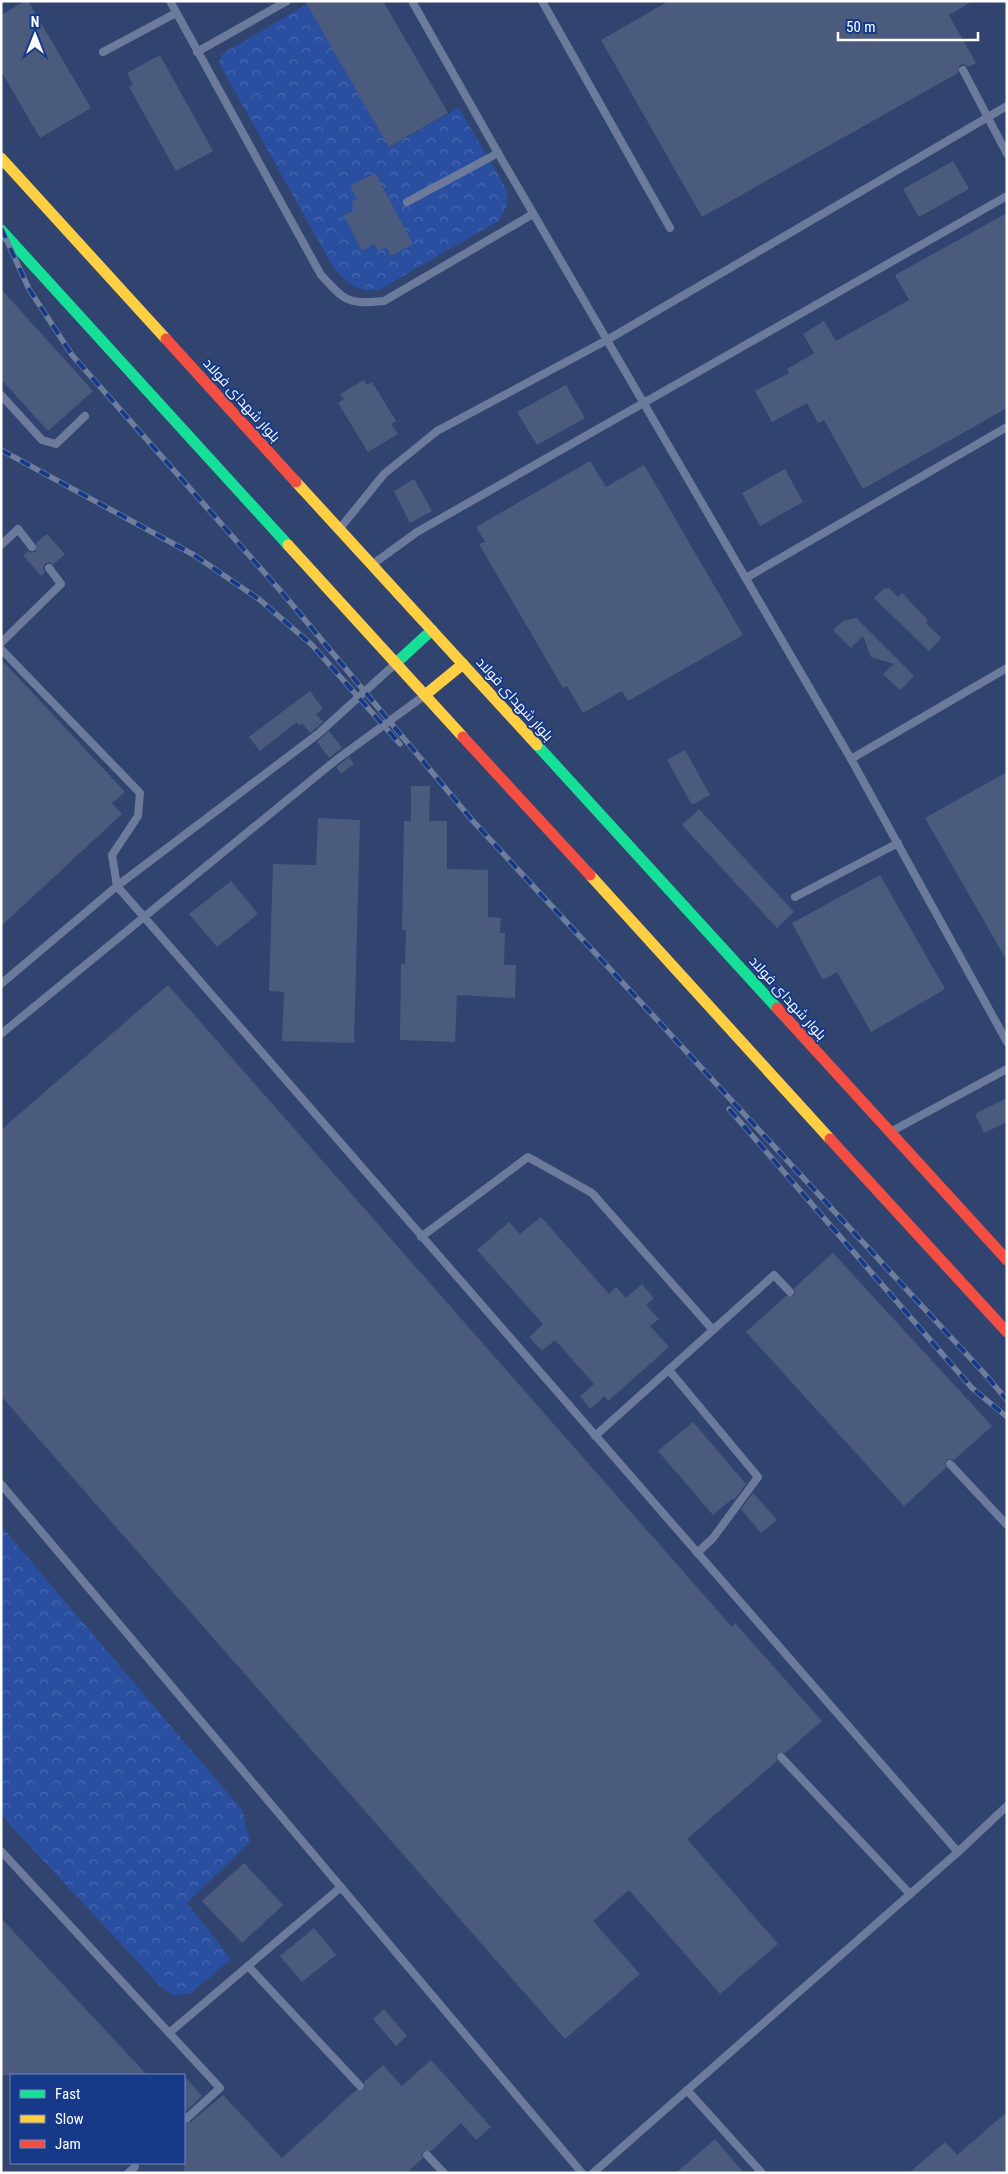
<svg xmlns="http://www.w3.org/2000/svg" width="1008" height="2174" font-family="'Roboto Condensed',Cairo,sans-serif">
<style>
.forest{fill:url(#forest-crowns)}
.building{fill:#4b5b7e}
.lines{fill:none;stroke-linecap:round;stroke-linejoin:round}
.lane{stroke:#6c7b9c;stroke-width:8}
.fast{stroke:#16e098;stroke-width:11}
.slow{stroke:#ffcf43;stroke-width:11}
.jam{stroke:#f24e42;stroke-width:11}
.rail-casing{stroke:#6e7d9b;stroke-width:5.5}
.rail{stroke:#163a89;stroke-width:4;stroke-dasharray:11;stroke-linecap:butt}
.labels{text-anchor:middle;stroke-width:4;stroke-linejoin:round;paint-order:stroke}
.street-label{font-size:14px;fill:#fff;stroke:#163a89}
</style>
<defs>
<pattern id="forest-crowns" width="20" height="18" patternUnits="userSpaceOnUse" patternTransform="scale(1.25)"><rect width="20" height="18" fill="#2a4fa0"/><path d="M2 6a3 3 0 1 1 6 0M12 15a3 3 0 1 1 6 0" fill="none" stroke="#4a69ae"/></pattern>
</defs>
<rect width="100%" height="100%" fill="#30446f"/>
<!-- forest -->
<g class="forest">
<path d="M307,4L389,147L459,108L508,192L506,207L500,220L379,290C355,292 348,284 333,267L219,63L222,54Z"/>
<path d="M1,1526L242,1810L250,1842L187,1903L231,1959L191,1993L173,1996L160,1986L1,1815Z"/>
</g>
<!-- building -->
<g class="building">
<path d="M25,1H28L91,108L40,138L1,71V15Z"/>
<path d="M305,1H383L448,113L389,147Z"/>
<path d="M669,1H973L949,15L976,63L968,67L964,64L960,65L958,73L702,217L601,40Z"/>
<path d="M160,55L213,151L176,171L129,87L133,85L127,73Z"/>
<path d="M953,161L969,189L919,217L903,189Z"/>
<path d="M375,173L413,244L391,256L386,247L378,251L374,244L362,251L344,215L355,210L351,202L357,199L350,186Z"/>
<path d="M1007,213V408L863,489L824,420L818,423L807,403L772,422L755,391L789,373L787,369L814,353L803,334L824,321L836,341L909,300L895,275Z"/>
<path d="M1,289L93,391L48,431L1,379Z"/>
<path d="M364,380L367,385L372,382L396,421L391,424L398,434L368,452L338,403L344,399L340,394Z"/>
<path d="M566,385L585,418L537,445L517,412Z"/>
<path d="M590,461L606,487L644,465L743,635L628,701L622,691L583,713L567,686L563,688L479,544L485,542L476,527Z"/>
<path d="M785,469L803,502L760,526L742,493Z"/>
<path d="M414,479L432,511L410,523L394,491Z"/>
<path d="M47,534L65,554L53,565L49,562L45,564L43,568L45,572L41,576L23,555L28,551L32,553L36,551V543Z"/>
<path d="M889,588L898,597L902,593L928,620L926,623L941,638L929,651L874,598L883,589Z"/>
<path d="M856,618L914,676L900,690L883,674L894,664L871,657L863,636L851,648L833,630L843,621Z"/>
<path d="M1,659L125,792L112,803L122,814L1,926Z"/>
<path d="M310,691L323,709L316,714L323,722L310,733L302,723L300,726L297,722L260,751L249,737Z"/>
<path d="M329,731L342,748L329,758L317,742Z"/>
<path d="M685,750L710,795L692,805L667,760Z"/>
<path d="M349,757L354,764L341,774L336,767Z"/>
<path d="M1007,772V961L925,818Z"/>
<path d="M411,786H430L429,821H447V869L488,870V917L501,918L500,933H505L504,965H516L515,998L457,995L455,1042L400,1040L401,964H405L406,930H402L404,821H411Z"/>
<path d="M699,809L794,912L777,928L682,825Z"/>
<path d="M318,818L360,820L354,1043L282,1041L284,992L269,991L273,864L316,865Z"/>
<path d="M880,875L945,989L871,1032L837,972L823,980L792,923Z"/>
<path d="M231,881L258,914L217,947L189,914Z"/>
<path d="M168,985L732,1627L735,1623L822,1721L785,1753H778L776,1756L777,1761L687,1839L778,1944L720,1994L629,1890L593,1921L640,1974L565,2039L1,1396V1130Z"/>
<path d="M1007,1098V1122L984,1133L975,1114Z"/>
<path d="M541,1217L609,1294L616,1287L626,1298L642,1284L654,1298L646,1305L659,1319L650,1326L669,1347L608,1401L605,1396L590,1409L580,1396L594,1384L555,1340L542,1351L529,1337L543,1324L477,1250L509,1222L520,1234Z"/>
<path d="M833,1253L992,1426L954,1460L951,1459L947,1460L945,1463L946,1468L904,1506L746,1332L786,1296H793L795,1293L794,1288Z"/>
<path d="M693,1422L746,1484L734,1500L732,1499L713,1515L658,1451Z"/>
<path d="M753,1493L777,1520L761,1533L741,1509Z"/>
<path d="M244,1863L283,1905L242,1943L202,1901Z"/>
<path d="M1,1918L147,2075H1Z"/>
<path d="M314,1928L336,1955L302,1982L280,1956Z"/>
<path d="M384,2009L407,2036L396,2046L373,2019Z"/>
<path d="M431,2060L491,2127L476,2140L461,2123L431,2151H424L422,2154L423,2158L407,2173H184V2122H191L223,2095L282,2158L356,2090H363L365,2087L364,2082L383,2065L402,2086Z"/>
<path d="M184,2076L202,2096L184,2113Z"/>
<path d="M1007,2112V2173H909L945,2142L957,2155Z"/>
<path d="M715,2139L744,2173H676Z"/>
</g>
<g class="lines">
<!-- lane -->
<g class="lane">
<path d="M170,1L321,275C345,301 348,305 384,301L533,214"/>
<path d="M412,1L498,153L851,759L1007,1042"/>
<path d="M542,1L670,228"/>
<path d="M103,52L176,13"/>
<path d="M197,52L287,1"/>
<path d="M963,70L1007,154"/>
<path d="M407,202L498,153"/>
<path d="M1,395L42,440L56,444L85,416"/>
<path d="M341,527L384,474L437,431L607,340L1007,106"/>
<path d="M1,545L18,529L32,547"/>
<path d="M373,564L417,532L1007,196"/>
<path d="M746,578L1007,427"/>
<path d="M1,643L61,584L49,568"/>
<path d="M1,649L140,793L138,816L112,855L117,886L958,1852L593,2173"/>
<path d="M851,759L1007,668"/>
<path d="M795,897L898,843"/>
<path d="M1,984L117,886L318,734L395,664"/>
<path d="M1,1034L336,760L425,695"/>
<path d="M892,1131L1007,1069"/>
<path d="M421,1237L528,1157L592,1193L713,1330L595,1436"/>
<path d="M713,1330L774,1275L790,1292"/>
<path d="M669,1370L758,1477L713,1538L697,1553"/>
<path d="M950,1464L1007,1525"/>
<path d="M1,1484L582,2173"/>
<path d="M781,1757L910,1894"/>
<path d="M1,1851L220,2088L187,2118"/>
<path d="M958,1852L1007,1806"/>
<path d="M248,1966L360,2086"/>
<path d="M169,2033L341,1887"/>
<path d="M687,2090L762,2173"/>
<path d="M427,2155L444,2173"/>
<path d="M128,2173L135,2167"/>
</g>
<!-- fast -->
<g class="fast">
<path d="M1,230L288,545"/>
<path d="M396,663L432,630"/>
<path d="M537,745L777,1008"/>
</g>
<!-- slow -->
<g class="slow">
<path d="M1,158L166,339"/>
<path d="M296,482L537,745"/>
<path d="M288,545L463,737"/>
<path d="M425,695L463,664"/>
<path d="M590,875L830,1139"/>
</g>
<!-- jam -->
<g class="jam">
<path d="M166,339L296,482"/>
<path d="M463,737L590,875"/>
<path d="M777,1008L1007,1260"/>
<path d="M830,1139L1007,1332"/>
</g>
<defs>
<g id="rail">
<path d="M1,228L29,289L72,355L285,596L472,820L983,1372L1007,1400"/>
<path d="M1,450L194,555L260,600L312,645L400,744"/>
<path d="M729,1109L972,1388L1007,1417"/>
</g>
</defs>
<!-- rail casing -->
<use href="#rail" class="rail-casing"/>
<!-- rail -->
<use href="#rail" class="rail"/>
</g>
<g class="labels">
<!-- street labels -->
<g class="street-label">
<text transform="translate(242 400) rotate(48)" y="5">بلوار شهدای فولاد</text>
<text transform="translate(515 699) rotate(48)" y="5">بلوار شهدای فولاد</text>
<text transform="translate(788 998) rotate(48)" y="5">بلوار شهدای فولاد</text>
</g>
</g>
<!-- border -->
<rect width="1008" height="2174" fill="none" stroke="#ffffff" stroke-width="5"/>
<!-- legend -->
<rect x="10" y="2074" width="175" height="90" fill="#163a89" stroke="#7389b8"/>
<rect x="20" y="2090" width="25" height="8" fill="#16e098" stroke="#7389b8"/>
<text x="55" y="2099" font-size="15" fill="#ffffff">Fast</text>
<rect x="20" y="2115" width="25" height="8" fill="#ffcf43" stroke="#7389b8"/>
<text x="55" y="2124" font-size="15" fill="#ffffff">Slow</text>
<rect x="20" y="2140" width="25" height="8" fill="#f24e42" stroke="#7389b8"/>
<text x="55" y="2149" font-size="15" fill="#ffffff">Jam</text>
<!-- north arrow -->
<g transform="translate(35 35)" stroke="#163a89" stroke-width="4" paint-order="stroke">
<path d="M0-4L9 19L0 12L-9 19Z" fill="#ffffff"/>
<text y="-8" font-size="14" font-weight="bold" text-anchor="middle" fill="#ffffff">N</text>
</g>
<!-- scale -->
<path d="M838 32v8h140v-8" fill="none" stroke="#ffffff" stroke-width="2.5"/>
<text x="846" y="32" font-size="15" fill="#ffffff" stroke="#163a89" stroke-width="4" paint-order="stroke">50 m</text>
</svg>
